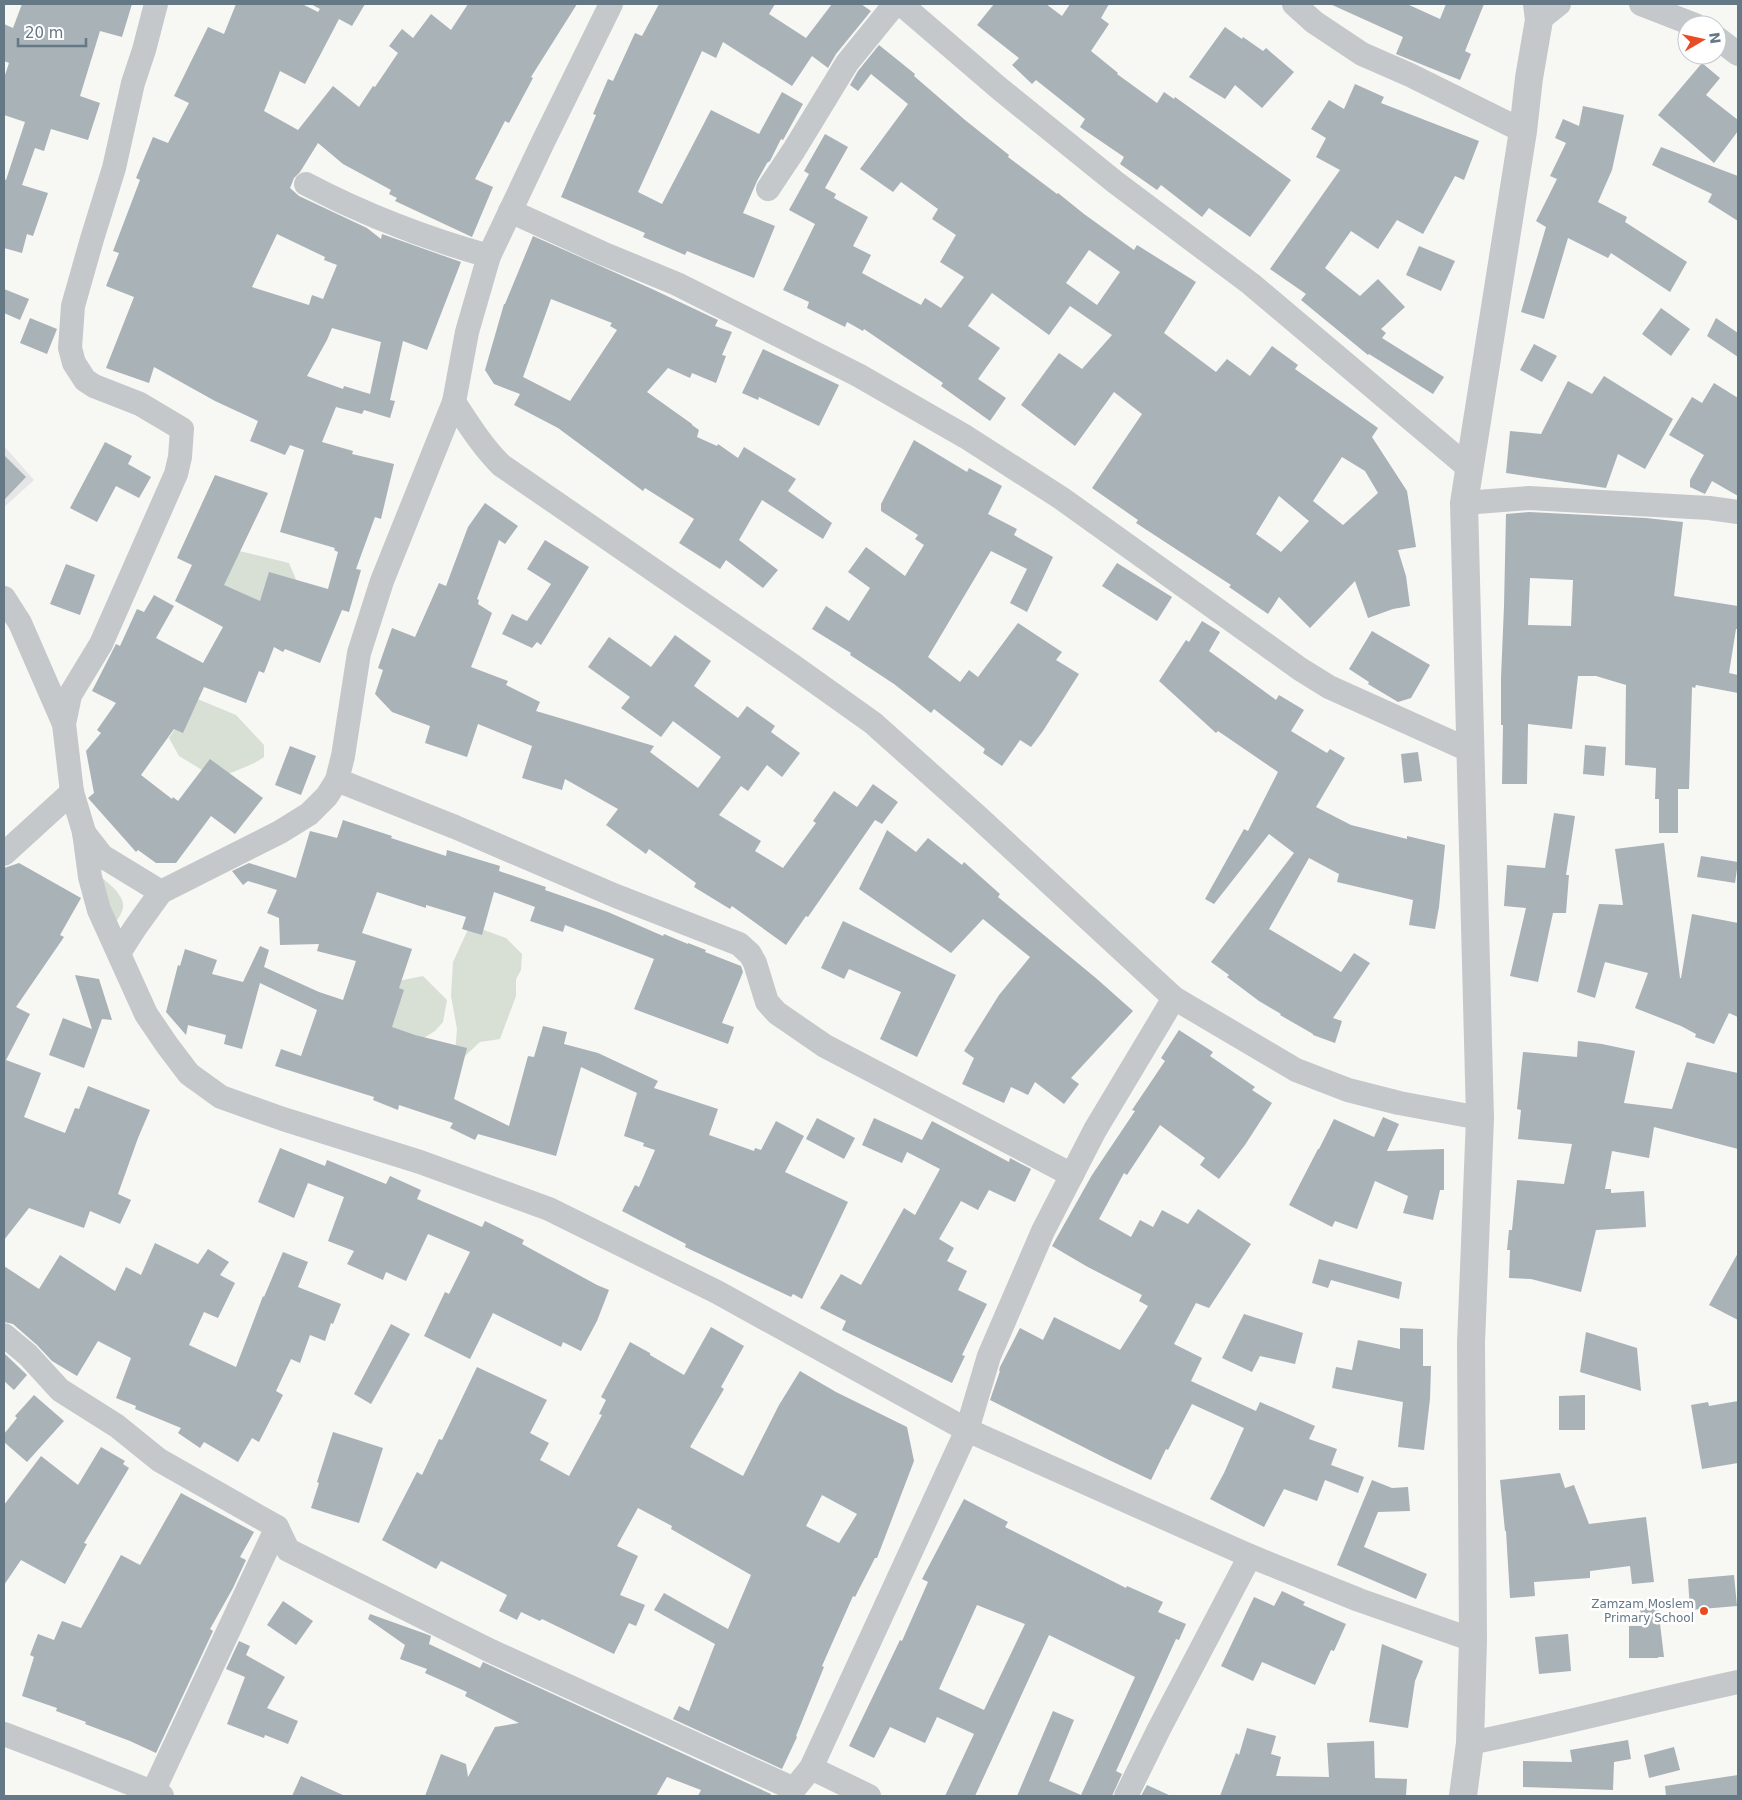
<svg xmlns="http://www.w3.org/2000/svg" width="1742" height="1800" font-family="'DejaVu Sans',sans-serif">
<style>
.built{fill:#e5e6e5}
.green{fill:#d8dfd5}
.building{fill:#a9b2b7;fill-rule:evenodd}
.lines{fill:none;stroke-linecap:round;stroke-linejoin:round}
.minor{stroke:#c4c8cb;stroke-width:24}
.tertiary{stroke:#c4c8cb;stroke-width:28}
.poi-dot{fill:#e94c22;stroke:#fff;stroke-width:2}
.labels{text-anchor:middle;stroke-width:5;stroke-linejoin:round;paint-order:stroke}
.poi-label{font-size:12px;fill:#657886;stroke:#fff;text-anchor:end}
</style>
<rect width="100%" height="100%" fill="#f7f7f4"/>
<!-- built -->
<path class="built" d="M4,446L34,480L4,507Z"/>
<!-- green -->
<g class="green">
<path d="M235,550L289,563L297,582L240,619L221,580Z"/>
<path d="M195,698L236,715L264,745V757C250,767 233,771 217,779L179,756L169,738Z"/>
<path d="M89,868C99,876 126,893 123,908C121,916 116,921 111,928Z"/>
<path d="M470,925L506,938L522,954L521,970L516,979V996L500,1039L480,1042L465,1056L455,1053L457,1029L451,996L453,962Z"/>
<path d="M423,976L447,1000L443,1022L435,1031L419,1041L390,1038L393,982Z"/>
</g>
<!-- building -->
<g class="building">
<path d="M22,4H132L122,37L100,31L80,96L100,103L88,140L51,129L44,151L35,148L22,185L48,193L33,236L27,234L22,253L4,248V179L6,180L25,122L4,115V78L9,63L4,61V24L13,28Z"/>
<path d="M236,4H302L318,12L320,9L311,4H365L352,26L339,19L305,84L280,71L264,111L298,130L333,86L359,107L373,86L375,87L398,53L389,46L402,29L413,38L431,14L451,30L468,4H577L531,77L533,78L509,123L505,121L475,179L493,187L472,237L395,201L397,198L389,194L391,190L343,164L318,143L300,172L294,178L290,188L299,196L367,228L381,239L382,234L461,262L427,350L403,341L390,400L395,401L390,418L364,410L362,414L336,407L322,442L353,451L352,454L394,464L381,519L375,517L356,569L361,570L349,612L342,610L320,663L285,649L283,652L274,647L264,673L259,671L246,703L204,687L183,733L174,729L141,775L172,799L173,797L178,801L210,759L263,798L235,834L211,816L176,863H156L138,850L136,852L88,798L94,793L86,751L101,733L97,730L116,703L92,691L116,644L120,646L137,609L144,612L154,595L174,606L156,638L203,663L223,627L175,601L192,565L177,558L215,475L268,493L224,585L260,601L269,572L328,589L338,552L334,550L335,548L280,532L304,450L290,445L285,455L250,441L258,421L215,401L154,367L149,383L106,368L134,297L106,286L119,253L113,251L140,180L136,178L153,137L168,143L189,103L174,96L208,27L224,34ZM277,234L325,257L324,260L337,265L323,299L312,295L309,305L252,287ZM332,328L381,342L370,394L344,386L343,389L307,376L327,340Z"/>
<path d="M659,4H775L769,14L806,38L832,4H861L871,11L836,54L828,68L812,56L792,86L723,42L716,58L702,51L638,192L662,204L711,110L759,134L782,92L803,104L783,140L781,139L770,161L767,163L757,181L743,213L775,226L754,278L704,258L687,251L685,255L643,237L645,233L561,197L596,115L593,114L608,79L613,81L635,33L642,36Z"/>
<path d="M994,4H1046L1062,16L1070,4H1109L1101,18L1109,24L1091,51L1118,73L1117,74L1157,103L1164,92L1174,99L1175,97L1291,180L1250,237L1209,208L1202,217L1161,185L1157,190L1120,164L1124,157L1080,127L1085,119L1036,80L1032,84L1012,65L1019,58L977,25Z"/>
<path d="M1330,4H1407L1440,19L1446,4H1484L1465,51L1471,54L1460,80L1396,54L1403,37Z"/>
<path d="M1225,27L1242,39L1243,37L1263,51L1266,48L1294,72L1262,108L1235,85L1225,99L1189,77Z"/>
<path d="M879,45L915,74L914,76L965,120L1009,155L1008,157L1057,194L1058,193L1084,214L1134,250L1137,245L1196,282L1164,333L1216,372L1227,359L1250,376L1272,346L1298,365L1295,369L1378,428L1372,437L1407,491L1416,547L1398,550L1406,576L1410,606L1393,609L1368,618L1355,581L1310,628L1279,597L1268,614L1229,587L1231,585L1136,523L1138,520L1092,488L1142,414L1114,392L1075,446L1021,405L1059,353L1082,369L1112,335L1070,306L1049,335L992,293L968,326L1000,348L978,379L1006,398L990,421L941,386L943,383L864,329L863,331L847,322L845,327L807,308L809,302L783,290L815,224L789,210L809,174L804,171L825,134L848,147L825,188L836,194L834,198L868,217L853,246L871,255L862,273L921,305L925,298L941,308L964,277L940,262L956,235L932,219L938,209L901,182L893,192L860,169L908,104L871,74L858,91L850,85L858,71ZM1089,250L1120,272L1097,305L1066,283ZM1342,457L1365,471L1378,493L1343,525L1313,501ZM1279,496L1309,521L1281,552L1256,534Z"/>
<path d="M1702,63L1720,78L1706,95L1738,120V131L1714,163L1658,115Z"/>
<path d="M1355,84L1384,97L1381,103L1479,141L1464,180L1455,176L1423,234L1397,220L1378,249L1351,231L1325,268L1360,296L1378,279L1405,307L1381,329L1386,333L1382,338L1444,377L1433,394L1369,354L1368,355L1301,300L1306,294L1270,269L1340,170L1316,157L1326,138L1311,129L1329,100L1344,109Z"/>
<path d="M1583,106L1624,115L1612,170L1598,202L1627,217L1625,222L1687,262L1670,292L1611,253L1608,258L1568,238L1544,319L1521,312L1546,227L1536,221L1557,179L1550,176L1566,143L1555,138L1563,119L1579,126Z"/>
<path d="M1661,147L1738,176V221L1708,202L1712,194L1652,165Z"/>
<path d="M533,236L652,289L718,320L715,326L732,332L722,355L726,356L716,383L692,373L690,378L668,368L647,392L692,424V425L699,430L697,437L717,446L718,444L738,458L744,447L796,479L788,491L832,523L823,539L762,500L739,540L778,570L763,588L726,560L720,569L679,543L694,519L645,488L643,491L558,428L514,405L520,394L494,384L485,370L504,304H505ZM551,299L612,323L610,326L617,330L570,401L523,377Z"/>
<path d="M1419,246L1455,261L1441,291L1406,275Z"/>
<path d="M4,289L29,299L20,320L4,313Z"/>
<path d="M1661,308L1690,329L1671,356L1642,334Z"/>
<path d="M30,318L57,329L47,354L20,343Z"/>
<path d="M1716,318L1738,333V357L1707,336Z"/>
<path d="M1534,344L1557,356L1542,382L1520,370Z"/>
<path d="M763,349L839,385L819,426L759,397L758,400L742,393Z"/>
<path d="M1604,376L1673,419L1645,469L1618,454L1606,488L1506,473L1510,431L1541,434L1568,381L1592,394Z"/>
<path d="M1714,383L1738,398V496L1712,481L1705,494L1690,487V480L1704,455L1669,435L1692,397L1702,403Z"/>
<path d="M914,440L967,472L969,468L1002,486L988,514L1017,529L1014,535L1053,557L1027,612L1010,603L1027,569L991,551L928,657L960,682L969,670L978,677L1018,623L1062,652L1056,660L1079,674L1043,731L1031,747L1020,740L1002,766L983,753L985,749L934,709L931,713L894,684L850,655L851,653L812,629L826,606L849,621L870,588L848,572L866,547L905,576L924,545L915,539L918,535L881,511V504Z"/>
<path d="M105,442L132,456L128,464L151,477L139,498L116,486L97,522L70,508Z"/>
<path d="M4,455L26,477L4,500Z"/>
<path d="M485,503L518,526L505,544L499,540L477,599L479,600L478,604L492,613L471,667L508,681L506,685L540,702L536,711L654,746L650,752L698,788L721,757L673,721L661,737L621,708L630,697L588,667L609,637L651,667L675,635L711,661L694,686L738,718L747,706L775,726L771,732L800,753L782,777L767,765L748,791L741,786L719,815L761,841L755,851L783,868L816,823L813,821L834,791L857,807L873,784L898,802L882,824L875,820L808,917L806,916L786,945L732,906L730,909L694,887L696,883L649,849L646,854L606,825L618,809L565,779L562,790L522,778L532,746L478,724L467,757L425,743L430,726L392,712L375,694L383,670L378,668L392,628L415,637L439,583L446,586L468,527Z"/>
<path d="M1529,512L1646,518L1683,522L1674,596L1738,606V629H1736L1729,673L1738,675V693L1696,685L1695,688L1692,687L1689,789H1678V833H1659V799H1655L1656,768L1625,765L1626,685L1596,676H1578L1572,729L1528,724L1527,784H1502L1503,725H1501V678L1504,606L1506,514ZM1530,578L1573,580L1571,626L1528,625Z"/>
<path d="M545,540L589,567L541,645L537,642L532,648L502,634L512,614L527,621L551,584L527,569Z"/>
<path d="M1117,563L1172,597L1157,621L1102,586Z"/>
<path d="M66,564L95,575L80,615L50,604Z"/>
<path d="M1202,621L1220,632L1209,651L1276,700L1279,695L1304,710L1291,731L1327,753L1330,749L1345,758L1316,807L1351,825L1407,839V836L1445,845L1439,907L1435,929L1409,925L1413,900L1337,882L1339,874L1309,858L1269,929L1341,972L1354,953L1370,963L1333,1018L1342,1021L1335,1043L1313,1035V1034L1280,1015L1281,1014L1259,1001L1227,977L1229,975L1211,962L1294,853L1269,834L1214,904L1205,899L1244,829L1248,831L1278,772L1218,731L1216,733L1159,681L1186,640L1189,642Z"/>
<path d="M1372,631L1430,665L1411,698L1398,702L1368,684L1369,682L1349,669Z"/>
<path d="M1585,745L1606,747L1604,776L1583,774Z"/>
<path d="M290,746L316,756L301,795L275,785Z"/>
<path d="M1418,752L1422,781L1404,783L1401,754Z"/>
<path d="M1554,813L1575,816L1566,875H1569L1566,913H1553L1538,982L1510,976L1526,908L1504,906L1507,865L1545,868Z"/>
<path d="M343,820L392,836L391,838L446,856L447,850L500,866L499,871L546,887L545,890L608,912L663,936L664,934L688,944V943L706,950L705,952L741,966L743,972L722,1023L734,1027L728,1044L634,1009L654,959L565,925L563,932L530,921L535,907L494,892L482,935L462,929L466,917L426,905V908L377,892L362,933L412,949L399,988L404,990L392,1027L415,1035L467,1048L454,1099L509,1126L528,1056L534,1057L543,1026L567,1032L564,1044L598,1053L658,1081L654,1088L718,1109L709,1135L754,1151L755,1148L761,1150L776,1121L804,1136L785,1172L848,1202L802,1299L793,1294L791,1297L685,1247L686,1244L622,1211L635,1185L639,1187L655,1150L643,1146L644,1143L624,1136L637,1093L581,1067L556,1156L478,1134L475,1140L450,1128L453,1123L399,1105L398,1110L373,1100L374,1097L275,1066L281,1049L301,1056L317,1010L260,983L242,1049L224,1044L226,1035L188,1025L186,1035L166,1012L178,965L180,966L185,949L217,960L212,974L243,982L260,946L269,950L264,967L319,992L343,1000L356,961L317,951L319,944L280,945L279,918L267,913L277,890L248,881L243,885L232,871L249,863L296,878L310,831L337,838Z"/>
<path d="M887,830L916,852L928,838L962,865L964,862L1000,894L998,897L1097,979L1133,1011L1071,1078L1079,1084L1064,1104L1035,1082L1028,1095L1011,1087L1004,1103L962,1084L974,1058L964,1051L999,995L1030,957L983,919L951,953L859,889Z"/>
<path d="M1664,843L1680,978H1681L1692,914L1738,923V1017L1729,1013L1714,1044L1695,1037L1696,1034L1681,1026L1635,1008L1648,973L1605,962L1595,998L1577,992L1599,904L1623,905L1615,849Z"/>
<path d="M1701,856L1738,862L1735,883L1697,877Z"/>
<path d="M19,863L81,898L60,935L64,937L16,1007L30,1014L6,1060L41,1073L24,1117L65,1133L75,1108L79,1109L88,1086L150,1110L138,1138L118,1194L131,1200L120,1224L90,1211L84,1228L29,1208L4,1240V868Z"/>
<path d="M843,921L956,975L917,1057L880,1039L901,992L849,969L844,979L821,968Z"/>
<path d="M75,975L99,979L112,1020L102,1019L84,1068L49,1055L63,1018L92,1029Z"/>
<path d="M1179,1030L1213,1052L1210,1056L1255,1087L1252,1090L1272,1103L1245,1145L1219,1179L1200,1165L1205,1158L1160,1125L1127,1175L1124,1173L1099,1219L1131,1237L1140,1220L1153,1227L1162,1210L1188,1224L1198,1209L1251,1244L1209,1308L1196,1303L1174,1344L1202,1358L1191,1381L1256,1411L1260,1402L1315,1426L1309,1439L1337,1449L1331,1465L1364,1477L1358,1493L1325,1480L1317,1501L1284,1489L1264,1527L1210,1499L1224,1473L1244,1428L1192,1404L1168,1450L1166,1449L1151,1480L1109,1460L990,1400L1000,1371H999L1000,1367L1020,1328L1043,1340L1054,1317L1120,1350L1148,1306L1139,1301L1142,1295L1086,1266L1052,1246L1092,1175L1135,1111L1132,1110L1165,1061L1161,1058Z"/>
<path d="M1578,1041L1602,1044L1635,1051L1624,1103L1672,1109L1687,1062L1738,1073V1149L1654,1127L1649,1158L1612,1151L1605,1189H1611V1193L1644,1191L1646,1227L1596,1230L1581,1292L1531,1279L1509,1278L1510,1250H1507L1509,1230H1512L1517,1180L1564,1184L1572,1144L1518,1139L1521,1110L1517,1109L1523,1052L1577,1057Z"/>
<path d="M1383,1117L1399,1124L1387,1151L1444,1149V1190H1440L1433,1220L1403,1213L1408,1196L1375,1181L1357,1229L1335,1221L1332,1227L1289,1205L1318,1149H1319L1334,1119L1374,1137Z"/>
<path d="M817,1118L855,1138L844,1159L806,1139Z"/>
<path d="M874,1118L922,1140L932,1121L1009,1162L1010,1158L1031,1169L1015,1202L989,1190L978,1210L961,1201L939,1239L954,1248L947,1261L967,1271L958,1290L987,1304L962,1355L965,1356L952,1383L842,1330L846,1321L820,1308L841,1274L861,1285L904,1208L915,1215L940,1169L907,1152L902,1163L862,1145Z"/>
<path d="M280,1148L325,1166L327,1160L386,1184L390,1176L421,1190L417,1199L482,1227L485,1221L524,1240L522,1244L597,1285L609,1290L597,1321L581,1351L563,1342L561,1347L493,1313L470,1359L424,1336L445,1292L449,1294L470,1252L428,1234L406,1281L386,1272L383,1280L347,1264L354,1251L328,1241L344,1197L308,1183L294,1218L258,1202Z"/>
<path d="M155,1243L198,1264L208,1249L229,1262L220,1275L235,1283L218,1318L204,1312L189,1345L236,1367L263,1296L264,1297L283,1252L308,1262L298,1287L341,1304L333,1324L331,1323L325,1341L310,1335L300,1363L291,1359L276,1391L283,1395L259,1442L252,1438L238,1462L204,1442L200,1448L178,1433L181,1428L135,1409L136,1406L116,1398L131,1358L98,1341L77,1376L52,1361L37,1345L13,1324L4,1322V1266L39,1289L60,1255L115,1291L126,1267L141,1275Z"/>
<path d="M1738,1253V1320L1709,1305Z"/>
<path d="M1319,1259L1402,1282L1399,1299L1331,1280L1328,1288L1312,1283Z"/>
<path d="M1244,1314L1303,1333L1295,1364L1260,1356L1252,1372L1222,1358Z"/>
<path d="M391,1324L410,1334L371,1404L354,1394Z"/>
<path d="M711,1327L744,1346L721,1387L724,1389L690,1447L743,1476L779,1405L800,1371L836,1392L907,1427L914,1461L877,1558H875L855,1597L853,1596L822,1666L824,1667L796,1736L797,1737L782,1769L673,1719L679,1706L689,1711L715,1644L654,1610L664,1593L728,1629L751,1575L671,1529L672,1526L638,1508L617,1546L638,1556L620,1595L645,1605L636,1626L629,1623L614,1654L542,1619L540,1621L521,1612L517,1620L499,1611L507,1595L441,1561L436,1569L382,1540L417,1472L422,1475L439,1439L442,1440L477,1367L547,1400L530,1433L549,1443L540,1460L569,1476L602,1415L599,1414L606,1400L601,1397L630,1342L650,1353V1355L684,1375ZM822,1495L857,1514L839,1543L806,1526Z"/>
<path d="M1400,1328L1423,1329V1366H1431L1430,1399L1424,1450L1398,1447L1403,1402L1332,1388L1336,1367L1352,1370L1358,1340L1400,1349Z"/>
<path d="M1586,1332L1637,1348L1641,1391L1580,1372Z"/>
<path d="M4,1353L27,1375L14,1390L4,1381Z"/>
<path d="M34,1395L64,1421L27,1462L4,1442V1434L17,1418L15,1416Z"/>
<path d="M1585,1395V1430H1559V1396Z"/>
<path d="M1738,1401V1463L1702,1469L1691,1405L1708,1402L1709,1406Z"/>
<path d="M333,1432L383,1448L359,1523L311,1508L319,1483L317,1482Z"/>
<path d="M101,1447L125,1461L123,1464L129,1468L84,1543L87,1544L65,1584L21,1560L4,1585V1505L41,1456L78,1485Z"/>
<path d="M1560,1473L1565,1488L1574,1485L1589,1524L1646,1517L1654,1582L1632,1584L1630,1566L1590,1571V1578L1534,1582L1535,1596L1510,1598L1506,1531H1505L1500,1480Z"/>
<path d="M1372,1480L1392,1488L1408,1487L1410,1511L1378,1512L1364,1547L1427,1574L1416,1599L1337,1565Z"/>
<path d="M181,1493L254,1532L240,1557L246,1560L233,1588L210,1629L213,1631L156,1753L130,1741L85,1724L86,1722L56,1711L57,1708L22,1696L34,1657L30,1655L38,1634L54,1640L62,1621L81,1628L121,1555L140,1565Z"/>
<path d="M964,1499L1008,1522L1005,1527L1126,1588L1127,1586L1163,1602L1158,1612L1186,1624L1179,1640L1176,1639L1116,1771L1122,1774L1112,1796H1017L1053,1711L1074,1720L1049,1781L1081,1795L1135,1677L1049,1635L975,1796H945L974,1734L937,1717L925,1743L890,1727L874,1758L849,1746L900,1640L902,1641L928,1582L922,1579ZM977,1605L1025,1624L984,1710L939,1689Z"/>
<path d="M1734,1575L1737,1606L1690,1610L1688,1579Z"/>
<path d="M1282,1591L1305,1602L1303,1605L1346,1624L1334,1651L1331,1650L1315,1685L1262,1662L1253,1681L1221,1666L1254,1597L1274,1606Z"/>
<path d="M283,1601L313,1621L296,1645L267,1625Z"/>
<path d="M1658,1607L1664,1657H1658V1658H1629V1626H1642L1640,1608Z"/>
<path d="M370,1614L426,1634L431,1636L429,1644L480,1668L483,1662L771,1794L770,1796H698L701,1790L667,1777L656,1796H425L441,1754L466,1764L468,1777L495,1727L519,1723L465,1696L467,1692L425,1673L427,1669L400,1659L405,1645L368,1619Z"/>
<path d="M1568,1634L1571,1671L1539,1674L1535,1637Z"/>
<path d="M239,1641L250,1646L246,1655L285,1677L267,1708L298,1721L288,1744L265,1735L264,1738L227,1724L245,1677L226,1669Z"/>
<path d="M1382,1644L1423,1661L1415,1681L1408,1728L1369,1722Z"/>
<path d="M1247,1728L1276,1736L1271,1754L1281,1757L1276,1776L1329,1777L1327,1743L1374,1741L1375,1778L1407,1779L1406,1796H1220L1236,1753L1239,1755Z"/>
<path d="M1628,1740L1631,1759L1614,1762L1613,1790L1523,1787V1761L1572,1762L1570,1750Z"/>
<path d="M1674,1747L1680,1770L1649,1778L1644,1755Z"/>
<path d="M1738,1775V1796H1666L1665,1786Z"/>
<path d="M301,1776L345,1796H292Z"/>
<path d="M1147,1785L1171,1796H1141Z"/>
</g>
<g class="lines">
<!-- minor -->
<g class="minor">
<path d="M901,4L1000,89L1115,182L1251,284L1469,468"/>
<path d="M1294,4L1314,22L1362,54L1410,75L1523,131"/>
<path d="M1641,4L1695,25"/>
<path d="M1539,20L1559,4"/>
<path d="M1717,38L1738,54"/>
<path d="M306,184C365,215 425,238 489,256"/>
<path d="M768,189L794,150L847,63L895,4"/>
<path d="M510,211L602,253L677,284L858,375L966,437L1061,498L1300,669L1329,687L1471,751"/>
<path d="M454,402C469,425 482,446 501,465L793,666L873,723L977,816L1174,998L1296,1070L1348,1090L1399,1103L1480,1118"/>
<path d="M1464,503L1529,498L1709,508L1738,512"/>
<path d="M4,598L20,623L64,724L72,792L84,832L90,877L99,910L146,1014L167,1045L189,1074L221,1097L283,1119L420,1162L549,1209L717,1292L967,1430L1250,1556L1359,1600L1473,1640"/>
<path d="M64,724L70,695L101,644L176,474L180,457L182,429L140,404L94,386L85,380L74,363L70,348L73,306L92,239L114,168L133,83L144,50L156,4"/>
<path d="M337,780L455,827L616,896L739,944L750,954L755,963L767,1002L777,1013L825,1046L1072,1175"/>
<path d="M84,833L102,856L161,892"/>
<path d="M4,854L72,792"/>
<path d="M119,953L135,928L161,892L280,832L309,814L327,796L337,780L343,756L359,653L382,581L454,402L467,332L489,256L543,142L611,4"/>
<path d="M4,1335L28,1355L60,1390L117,1426L159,1460L277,1527L288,1550L491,1651L794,1789"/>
<path d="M4,1734L72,1760L162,1796"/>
<path d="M1470,1743C1560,1725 1649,1701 1738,1682"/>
<path d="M811,1768L869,1796"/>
<path d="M153,1792L277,1527"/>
<path d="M792,1796L794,1789L811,1768L967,1430L989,1356L1043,1231L1095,1130L1174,998"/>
<path d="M1126,1796L1159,1729L1250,1556"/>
</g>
<!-- tertiary -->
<path class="tertiary" d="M1463,1796L1470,1743L1473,1640L1471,1343L1480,1118L1464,503L1523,131L1529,78L1539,20L1537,4"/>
</g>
<!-- markers -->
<circle class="poi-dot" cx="1704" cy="1611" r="5"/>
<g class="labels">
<!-- poi labels -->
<g class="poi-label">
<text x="1694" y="1608">Zamzam Moslem<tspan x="1694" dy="14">Primary School</tspan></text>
</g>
</g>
<!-- border -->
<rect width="1742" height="1800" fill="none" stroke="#657886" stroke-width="10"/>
<!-- north arrow -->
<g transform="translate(1702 40) rotate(81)"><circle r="24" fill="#ffffff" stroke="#c1c9cf"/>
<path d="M0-4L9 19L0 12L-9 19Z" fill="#e94c22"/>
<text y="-8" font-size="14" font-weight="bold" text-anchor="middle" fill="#657886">N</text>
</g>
<!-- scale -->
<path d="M18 38v8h68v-8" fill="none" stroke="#657886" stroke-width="2.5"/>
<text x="25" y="38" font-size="15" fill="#657886" stroke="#ffffff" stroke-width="4" paint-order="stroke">20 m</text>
</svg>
